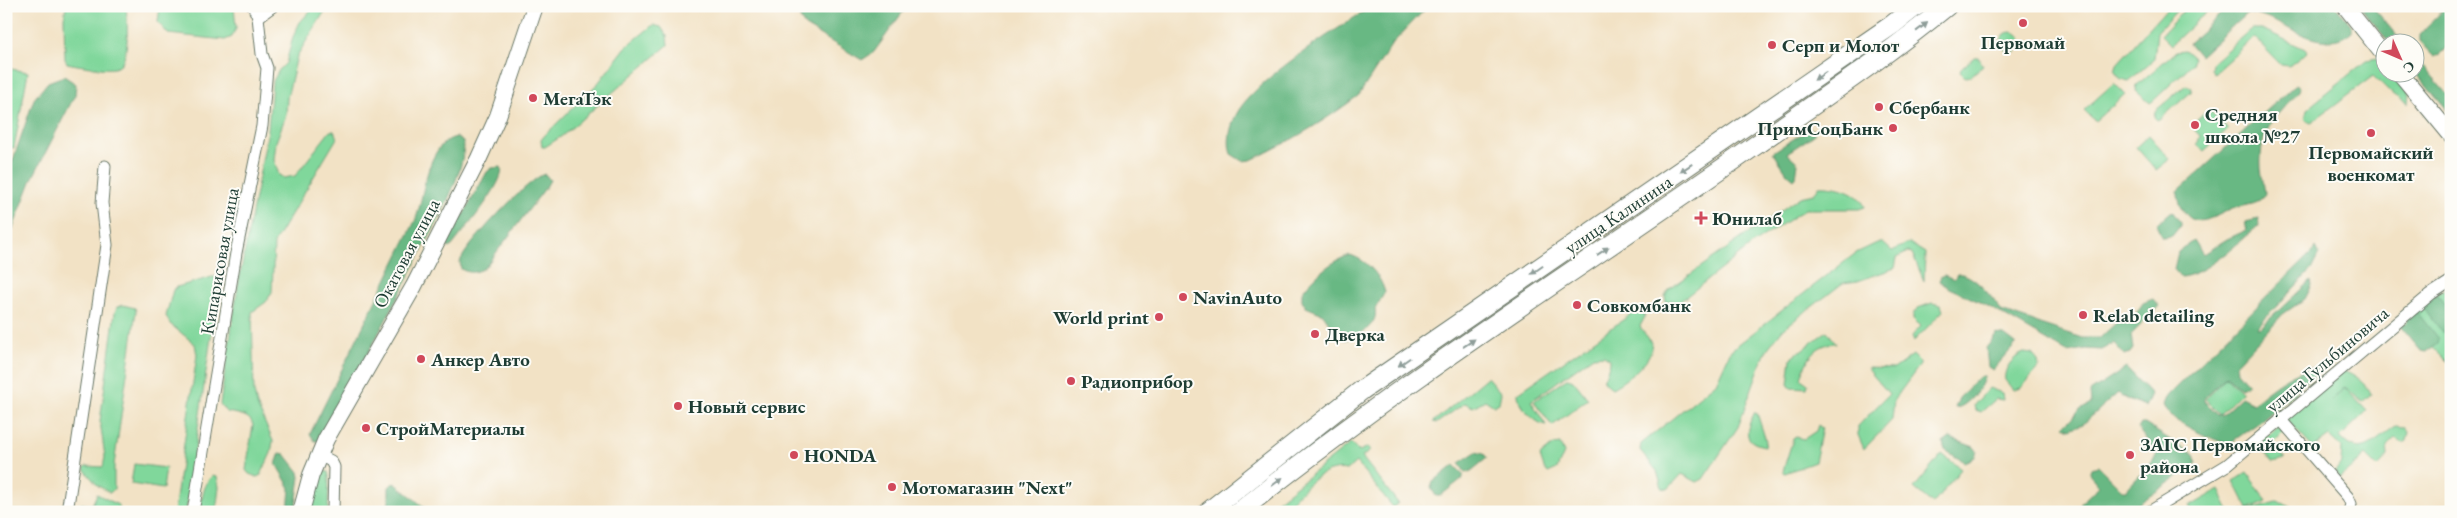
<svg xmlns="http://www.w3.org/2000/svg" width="2457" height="518" font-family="'EB Garamond',serif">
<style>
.green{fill:#80d79b;stroke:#508a68}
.forest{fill:#68b883;stroke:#447a5c}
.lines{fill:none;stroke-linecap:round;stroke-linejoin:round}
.minor-casing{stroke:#697767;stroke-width:13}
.secondary-casing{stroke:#697767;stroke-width:18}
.trunk-casing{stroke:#697767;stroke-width:21}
.minor{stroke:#fff;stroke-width:11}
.secondary{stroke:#fff;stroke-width:16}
.trunk{stroke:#fff;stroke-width:19}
.oneway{fill:#8f9e9a}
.poi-dot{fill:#d1495b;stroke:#fdfcf7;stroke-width:2}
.labels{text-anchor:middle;stroke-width:4;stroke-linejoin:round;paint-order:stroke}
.poi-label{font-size:19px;font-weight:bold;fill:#1f3d34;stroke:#fdfcf7;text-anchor:start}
.street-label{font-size:19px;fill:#1f3d34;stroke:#fdfcf7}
</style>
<rect width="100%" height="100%" fill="#fdfcf7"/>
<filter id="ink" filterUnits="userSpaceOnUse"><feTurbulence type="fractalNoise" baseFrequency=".02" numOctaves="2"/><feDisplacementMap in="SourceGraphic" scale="10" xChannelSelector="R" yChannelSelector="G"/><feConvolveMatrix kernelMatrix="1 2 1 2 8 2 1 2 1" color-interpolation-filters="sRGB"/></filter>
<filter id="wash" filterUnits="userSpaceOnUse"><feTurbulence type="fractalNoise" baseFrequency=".0096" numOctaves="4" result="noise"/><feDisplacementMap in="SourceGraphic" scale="20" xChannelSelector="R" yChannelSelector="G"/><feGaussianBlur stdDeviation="1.12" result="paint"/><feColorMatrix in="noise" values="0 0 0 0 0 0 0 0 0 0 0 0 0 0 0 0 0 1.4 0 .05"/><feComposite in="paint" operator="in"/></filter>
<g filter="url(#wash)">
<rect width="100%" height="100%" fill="#f2e2c5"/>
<!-- green -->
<g class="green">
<path d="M66,6H126C127,20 131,59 117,67C110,71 76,65 67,63L65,59L64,18Z"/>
<path d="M160,6H234L236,28L232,37L225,40L168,34L158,22Z"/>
<path d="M315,6H331L325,11L297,56L287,98L286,115L276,142L274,160L279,175L284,178L295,176L330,131H334L337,138L274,243L272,292L266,302L252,312L254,392L257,405L273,441L271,453L261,475L257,477L249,474L246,470L253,425C250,414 236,414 226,412L220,404L238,286L268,130L272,83L279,70L286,63L293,37L300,22Z"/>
<path d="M2169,6H2181L2157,32L2154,59L2129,81L2121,79L2115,71L2117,64Z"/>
<path d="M2188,6H2213L2171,45L2161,35Z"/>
<path d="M653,25L661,27L667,36L668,45L562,136L545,147H542L541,140L545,135L599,82L626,47Z"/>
<path d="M2251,29H2262L2305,49L2307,52L2289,66L2281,65L2254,37L2214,73L2211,69L2212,63Z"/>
<circle cx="2011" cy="42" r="10"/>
<path d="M2185,50L2194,58L2192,64L2153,101L2150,103L2136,91L2137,85L2176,51Z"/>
<path d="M1974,57H1978L1983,65L1971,76L1965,77L1960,72L1961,69Z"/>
<path d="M2376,58L2384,66V72L2390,73L2409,94L2408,104L2387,90L2373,76L2313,121L2311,122L2305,119L2307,109L2367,60Z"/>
<path d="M6,68L28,72L14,148L6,147Z"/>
<path d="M2114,83L2125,94L2095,121L2084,110Z"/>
<path d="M2186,85L2192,88L2191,92L2158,121L2154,117L2155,111Z"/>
<path d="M2209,109L2228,129L2204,151L2197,145L2200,136L2191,126Z"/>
<path d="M2149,135L2170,159L2156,170L2136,147Z"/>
<path d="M1819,186C1835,185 1859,191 1865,207L1859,209H1805L1753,244L1678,303L1671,300L1666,303L1665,296L1668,290L1800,197L1814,194Z"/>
<path d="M1877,243H1883L1892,251L1909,243L1925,253L1924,281L1912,253L1908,252L1897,258L1895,268L1858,281L1843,283L1783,329L1768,348L1761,363L1738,427L1703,479L1697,482L1682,474L1668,489L1662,488L1657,471L1640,450L1641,444L1716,383L1731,350L1856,253Z"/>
<path d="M212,277H217V295L186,512H174L197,355L195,344L170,324L166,316L173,290L177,287Z"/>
<path d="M2451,284V365L2404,318Z"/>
<path d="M1932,303L1941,305L1943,311L1914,341L1912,336L1921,326L1913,319V314L1918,308Z"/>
<path d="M123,305L135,308L136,311L114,465V489L110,493L97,485L84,469L86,466L103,467L105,457L100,421L115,312L117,307Z"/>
<path d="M1640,308L1643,310L1645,317L1640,326C1642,332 1649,337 1651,343C1656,359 1624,382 1612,388L1603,381L1610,363V359L1604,355L1593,356L1531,401L1546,425C1535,424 1517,404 1518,393Z"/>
<path d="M1827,331L1836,343C1815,344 1806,359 1801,379L1808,384L1807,388L1790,387L1788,384L1791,358Z"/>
<path d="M2024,353L2032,354L2038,361L2039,368L2021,388L2013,390L2005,380C2003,369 2013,357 2024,353Z"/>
<path d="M1913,355L1920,362V365L1894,400L1892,420L1864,449L1858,435V426L1889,394L1867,368L1894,369Z"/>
<path d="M2343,370C2353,373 2368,384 2371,394L2362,402L2345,387L2331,401L2345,388L2367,411L2340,437C2361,462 2378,437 2396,426L2405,427L2409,432L2407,441L2403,443L2395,438L2387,446L2388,456L2378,467L2366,455L2340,478L2335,472L2341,463L2342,448L2329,436L2314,447H2312L2287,420Z"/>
<path d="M1487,377L1501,393L1499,403L1494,406L1485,400L1473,407L1465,403L1437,423L1433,422Z"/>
<path d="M2226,377L2242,392L2220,414L2205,399Z"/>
<path d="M1568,378L1573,380L1588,399L1552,426L1534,401Z"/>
<path d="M1989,388L2002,393L2003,400L1996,399L1981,412L1975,410L1974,405Z"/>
<path d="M1755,412L1757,413L1766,441L1765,446C1741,442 1746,429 1755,412Z"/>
<path d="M1818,425L1822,428L1815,462L1785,473L1783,471L1793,439L1796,437L1804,439L1816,431Z"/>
<path d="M2279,426L2283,433L2273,443L2285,459L2273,462L2258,444Z"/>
<path d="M1351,443L1359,451L1369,447L1370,451L1362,457L1398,503L1393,507L1356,462L1347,470C1318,465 1300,494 1282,512H1263Z"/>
<path d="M1560,444L1564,453L1557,469L1548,473L1544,468L1540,456L1553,445Z"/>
<path d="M1942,454L1961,469L1933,504L1914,488Z"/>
<path d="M134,464L166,468L163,489L131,484Z"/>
<path d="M322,470L328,472L329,476L328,512H309L319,473Z"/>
<path d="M2247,473L2267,501L2248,509L2234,481Z"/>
<path d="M212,476L217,477L219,487L216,512H200C202,501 203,484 212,476Z"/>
<path d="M2219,490L2230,512H2192L2189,507Z"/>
<path d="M97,494L118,505L121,512H79L81,504L92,505Z"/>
<path d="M2277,502L2290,505L2296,512H2241Z"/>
</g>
<!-- forest -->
<g class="forest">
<path d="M801,6H907L874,52L862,60L805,26C800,19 796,14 801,6Z"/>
<path d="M1372,6H1428L1392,44L1359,95C1327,120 1288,143 1251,160L1242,161L1231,154C1227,142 1230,129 1235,117C1251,81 1338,29 1372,6Z"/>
<path d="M2229,6H2336L2352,26V31C2320,59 2281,16 2247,13L2200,56L2189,43Z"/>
<path d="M2359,6H2372L2402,42H2389Z"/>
<path d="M2448,6H2451V43L2440,54L2433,56L2419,41V34Z"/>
<path d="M2415,57L2451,99V114L2415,72Z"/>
<path d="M64,76L76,84L75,95L32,179L6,246V180L34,99L48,82Z"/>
<path d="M2296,84L2300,87L2299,91C2274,118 2259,130 2261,169C2262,177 2264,185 2265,193C2263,197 2262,199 2258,201C2252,204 2245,204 2239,206C2226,210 2207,224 2194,220C2184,217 2177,200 2178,191Z"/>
<path d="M1809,129L1814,130V135L1787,153L1798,163L1796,177L1794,179L1787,173L1773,152Z"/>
<path d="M456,137L463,142C468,169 432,232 418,258C387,320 353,380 319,441H315L310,434L415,221C425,197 425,144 456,137Z"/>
<path d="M501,167C508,180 461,234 452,246L448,248L447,244L487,172L492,168Z"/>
<path d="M545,174L550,180L546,187L486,266C479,273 469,274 461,269C461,268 460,263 460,262C464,247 531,176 545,174Z"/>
<path d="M2172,211L2180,222V226L2172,236L2162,237L2156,225Z"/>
<path d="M2259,219L2258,226C2239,242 2204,276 2180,277L2174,269L2178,252L2194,240L2203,254L2227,239L2247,230L2245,222Z"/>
<path d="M2316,248L2319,254L2311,270L2257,327L2260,328L2311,280L2312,285L2305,299L2283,314L2236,364L2237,371L2248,384L2240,388L2226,376L2204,398V401L2219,415H2222L2241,397L2253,403C2271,387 2292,371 2316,367L2319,371L2264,419L2230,443C2218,444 2169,420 2164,408C2161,403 2168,395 2172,391Z"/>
<path d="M1350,255C1367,260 1380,275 1385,292L1375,309C1379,325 1359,336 1345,340L1335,332L1323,314L1306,307L1302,300V292C1314,276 1331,261 1350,255Z"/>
<path d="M1957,274C1972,271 1994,299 2001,311L2082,338H2100L2117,322L2135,315L2143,303L2153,299L2159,306L2131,335L2133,349L2130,353L2124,355L2114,343L2101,350L2086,349L2067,352L1986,305L1949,288L1939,281L1941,276L1944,275L1954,279Z"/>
<path d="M2437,295L2451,312V331L2447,334L2442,332L2423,306Z"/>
<path d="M2417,312L2438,339L2437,343L2427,352L2421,351L2400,326Z"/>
<path d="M1997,334L2004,335L2016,344L1993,370L1988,367L1986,348Z"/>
<path d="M2126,368L2151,394L2145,407L2128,400L2118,393L2083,424L2070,429L2064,426L2080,410L2091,404L2090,392Z"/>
<path d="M1979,377H1984C1982,388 1966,408 1955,408L1959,398Z"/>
<path d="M2141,424H2145L2194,455L2197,463L2127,512H2081V503L2099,486L2089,474L2091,468L2098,466L2122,490H2126L2153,461L2157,453L2138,429Z"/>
<path d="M1950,438L1974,447L1977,451L1975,457L1964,462L1945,450L1943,443Z"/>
<path d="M1476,452L1484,454L1487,458L1470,472H1465L1459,463Z"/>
<path d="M280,453L285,454L299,472L300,477L295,512H288L290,488L276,464Z"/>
<path d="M1454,465L1463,474V478L1440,496H1436L1431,488L1433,482Z"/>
<path d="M393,483L396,484L430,512H385L389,502V487Z"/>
</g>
</g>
<g filter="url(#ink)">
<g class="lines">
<defs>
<g id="minor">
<path d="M258,17L273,6"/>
<path d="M2281,420L2348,497L2351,504L2349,512"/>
<path d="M319,455L331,461L334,467L333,512"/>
<path d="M67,512L107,245L102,203L105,166"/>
<path d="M193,512L236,253L262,126L267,68L262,54L258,17L253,6"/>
<path d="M2149,512L2227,465L2431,294L2451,281"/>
</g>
<g id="secondary">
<path d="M2345,6L2384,55"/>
<path d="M2399,72L2451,135"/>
<path d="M301,512L311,475L326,439L414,286L479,158L498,116L535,6"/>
</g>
<g id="trunk">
<path d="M1208,512L1362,390L1892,25L1916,6"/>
<path d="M1239,512C1403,380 1583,266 1756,145C1820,100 1886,56 1947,6"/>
</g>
</defs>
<!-- minor casing -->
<use href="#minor" class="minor-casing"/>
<!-- secondary casing -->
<use href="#secondary" class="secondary-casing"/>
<!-- trunk casing -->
<use href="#trunk" class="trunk-casing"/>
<!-- minor -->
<use href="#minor" class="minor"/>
<!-- secondary -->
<use href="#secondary" class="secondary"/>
<!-- trunk -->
<use href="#trunk" class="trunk"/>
</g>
<!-- one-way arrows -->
<defs><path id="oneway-solid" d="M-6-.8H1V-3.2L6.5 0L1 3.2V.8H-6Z" transform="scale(1.25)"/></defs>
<g class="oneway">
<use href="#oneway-solid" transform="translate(1922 27) rotate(-38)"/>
<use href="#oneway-solid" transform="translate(1820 76) rotate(145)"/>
<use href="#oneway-solid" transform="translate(1686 168) rotate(146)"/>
<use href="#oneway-solid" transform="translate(1603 251) rotate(-34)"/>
<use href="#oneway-solid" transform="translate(1537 270) rotate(145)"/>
<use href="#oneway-solid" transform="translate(1469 343) rotate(-34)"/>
<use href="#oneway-solid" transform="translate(1404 362) rotate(145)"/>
<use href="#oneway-solid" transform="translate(1277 482) rotate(-37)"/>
</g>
</g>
<!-- markers -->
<g class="poi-dot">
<circle cx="2023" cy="23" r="5"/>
<circle cx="1772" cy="45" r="5"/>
<circle cx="533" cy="98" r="5"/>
<circle cx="1879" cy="107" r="5"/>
<circle cx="2195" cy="125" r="5"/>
<circle cx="1893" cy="128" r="5"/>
<circle cx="2371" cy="133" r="5"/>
<path d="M1698.5 210.5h5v5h5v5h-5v5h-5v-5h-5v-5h5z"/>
<circle cx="1183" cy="297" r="5"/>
<circle cx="1577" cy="305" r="5"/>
<circle cx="2083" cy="315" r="5"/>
<circle cx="1159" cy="317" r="5"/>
<circle cx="1315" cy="334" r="5"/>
<circle cx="421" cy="359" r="5"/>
<circle cx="1071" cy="381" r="5"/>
<circle cx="678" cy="406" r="5"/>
<circle cx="366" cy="428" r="5"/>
<circle cx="794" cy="455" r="5"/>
<circle cx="2130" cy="455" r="5"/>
<circle cx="892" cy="487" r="5"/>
</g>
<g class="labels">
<!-- poi labels -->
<g class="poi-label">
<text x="2023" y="49" text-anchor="middle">Первомай</text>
<text x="1782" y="52">Серп и Молот</text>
<text x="543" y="105">МегаТэк</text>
<text x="1889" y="114">Сбербанк</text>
<text x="2205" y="121">Средняя<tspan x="2205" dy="22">школа №27</tspan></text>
<text x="1883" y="135" text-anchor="end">ПримСоцБанк</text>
<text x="2371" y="159" text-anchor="middle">Первомайский<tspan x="2371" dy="22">военкомат</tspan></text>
<text x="1712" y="225">Юнилаб</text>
<text x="1193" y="304">NavinAuto</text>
<text x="1587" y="312">Совкомбанк</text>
<text x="2093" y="322">Relab detailing</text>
<text x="1149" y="324" text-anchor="end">World print</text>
<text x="1325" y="341">Дверка</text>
<text x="431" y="366">Анкер Авто</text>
<text x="1081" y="388">Радиоприбор</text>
<text x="688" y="413">Новый сервис</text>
<text x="376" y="435">СтройМатериалы</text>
<text x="2140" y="451">ЗАГС Первомайского<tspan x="2140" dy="22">района</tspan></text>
<text x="804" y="462">HONDA</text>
<text x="902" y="494">Мотомагазин "Next"</text>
</g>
<!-- street labels -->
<g class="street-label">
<text transform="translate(1618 214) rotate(-34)" y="7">улица Калинина</text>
<text transform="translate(406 253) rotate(-62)" y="7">Окатовая улица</text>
<text transform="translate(219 261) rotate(-80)" y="7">Кипарисовая улица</text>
<text transform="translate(2327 359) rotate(-40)" y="7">улица Гульбиновича</text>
</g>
</g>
<!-- margin -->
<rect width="2457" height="518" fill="none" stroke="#fdfcf7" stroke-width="25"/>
<!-- north arrow -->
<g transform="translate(2400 58) rotate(135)"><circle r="24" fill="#fdfcf7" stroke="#a4b0a9"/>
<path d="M0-4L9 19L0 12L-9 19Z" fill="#d1495b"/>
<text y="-8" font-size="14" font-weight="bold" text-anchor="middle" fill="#1f3d34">С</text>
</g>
</svg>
